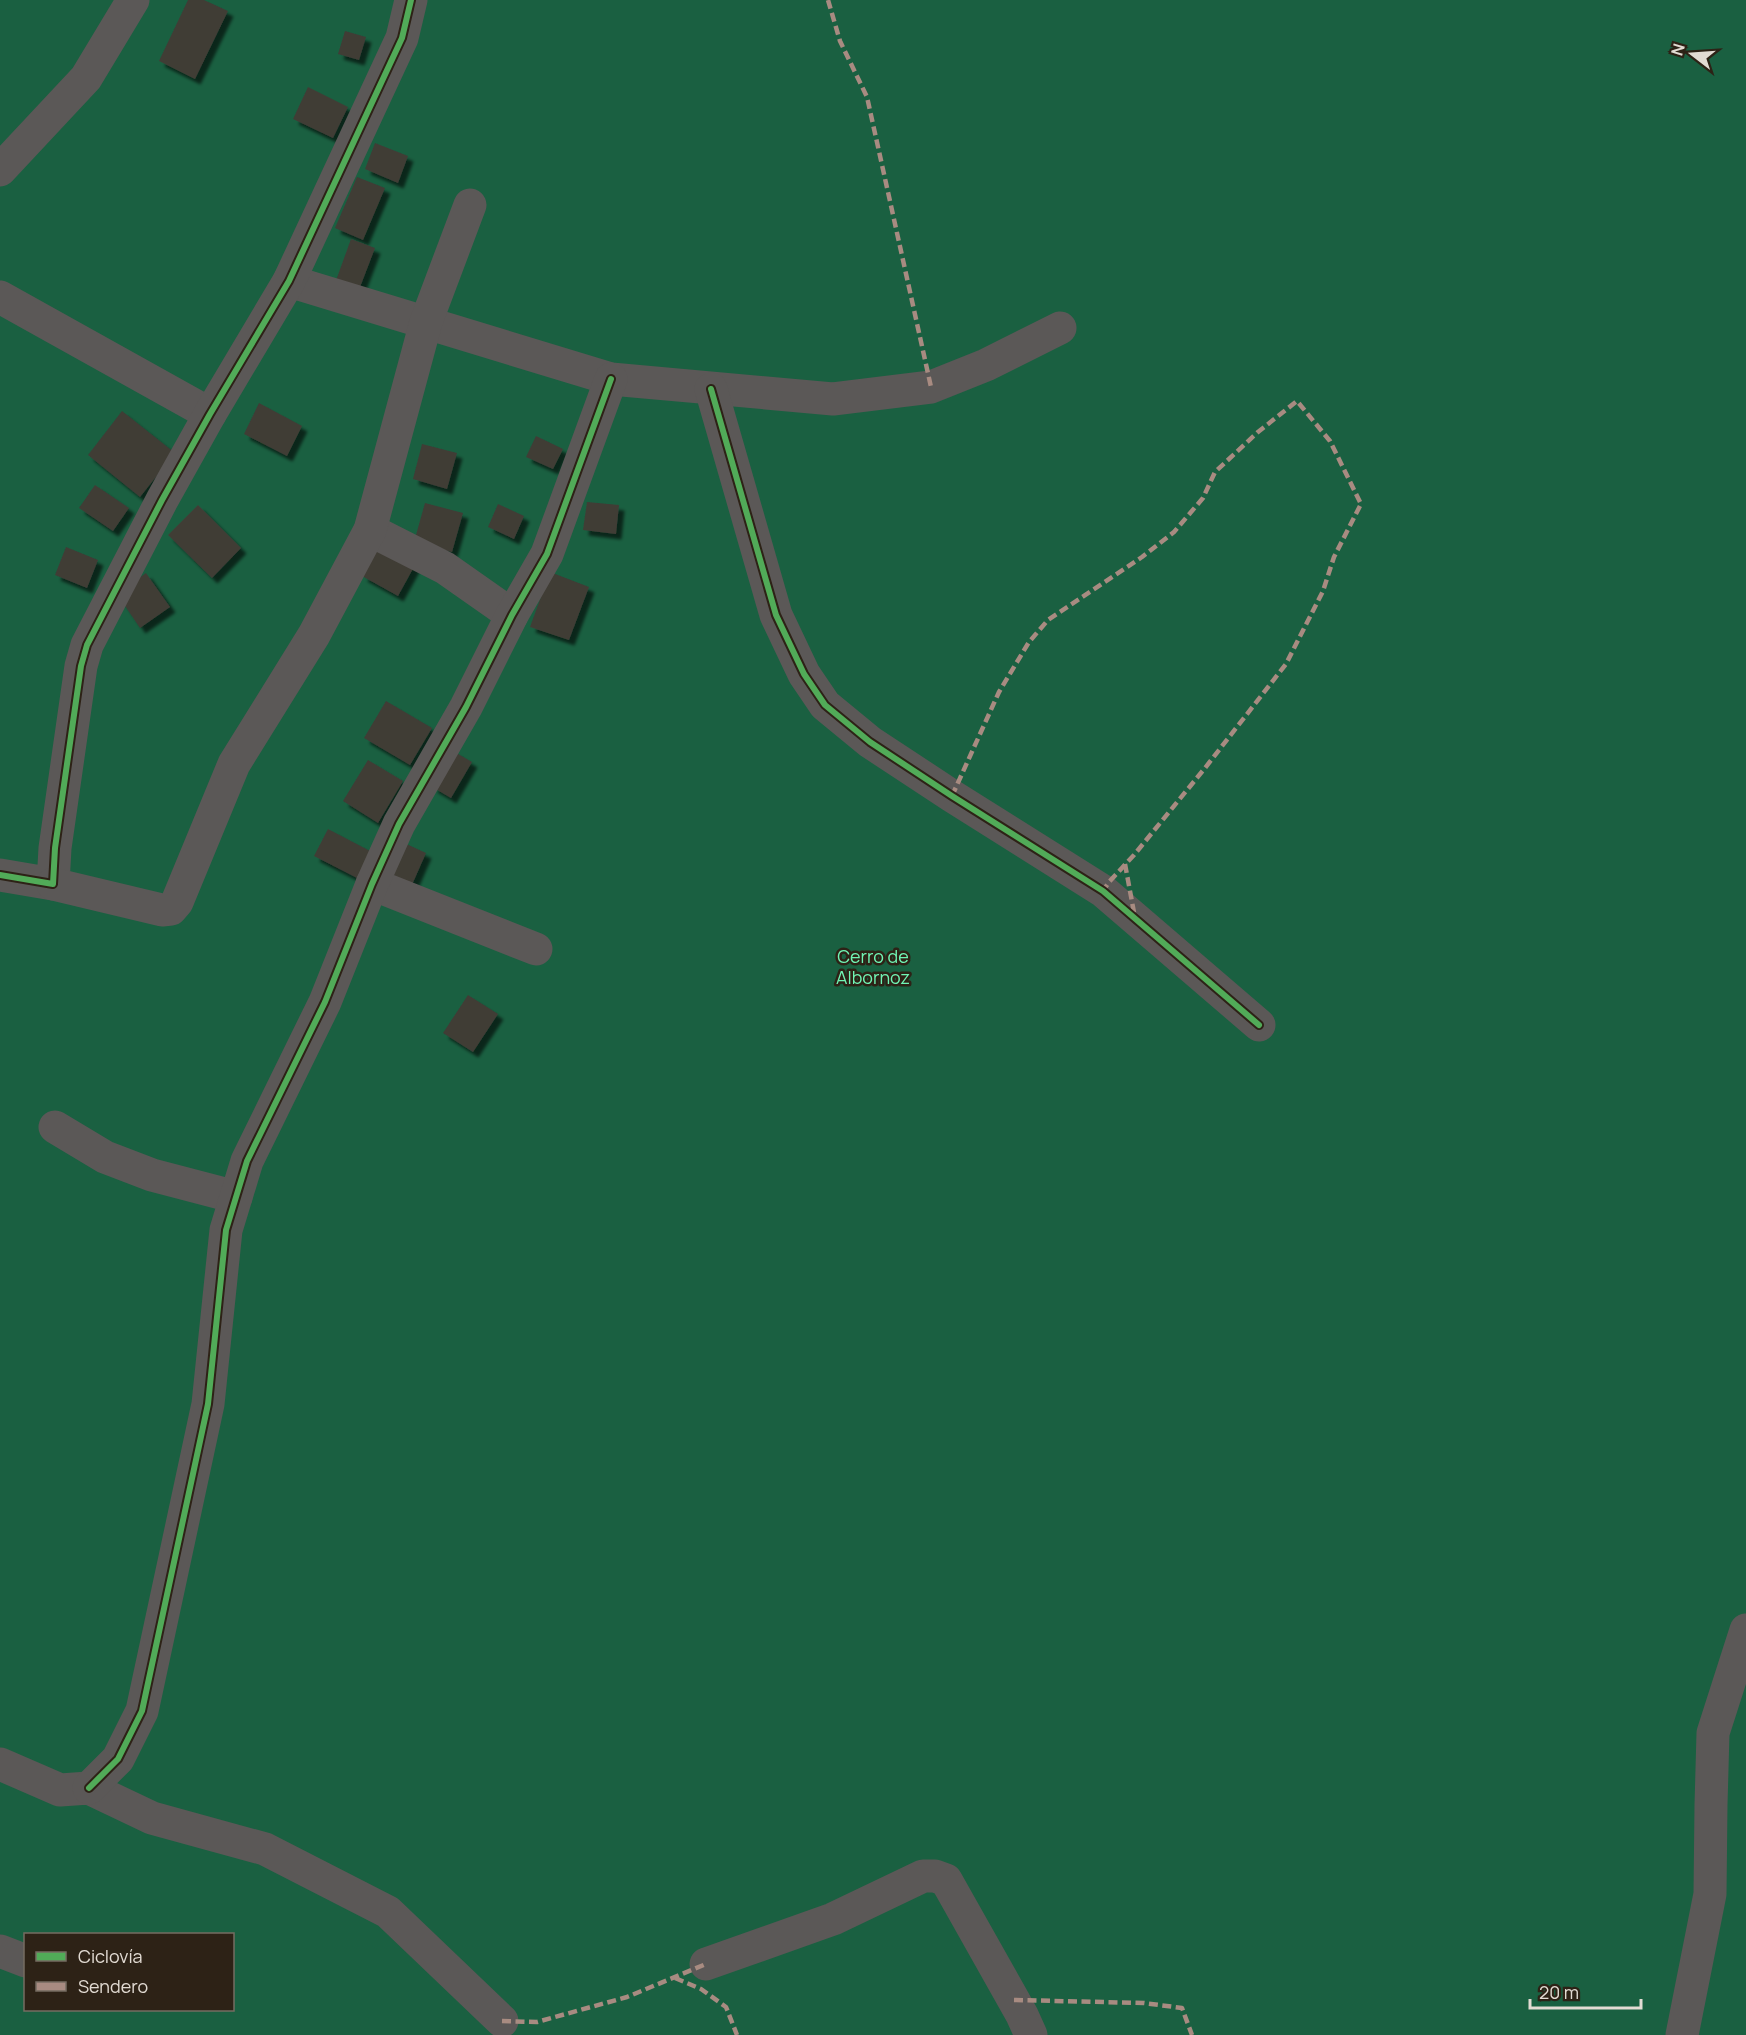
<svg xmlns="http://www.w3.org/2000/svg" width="1746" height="2035" font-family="Manrope,sans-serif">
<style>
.forest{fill:#1a6041;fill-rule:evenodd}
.building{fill:#403c36;filter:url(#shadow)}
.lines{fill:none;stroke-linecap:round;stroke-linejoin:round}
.minor{stroke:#5b5857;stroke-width:33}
.quiet{stroke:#a88b81;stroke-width:4.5;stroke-dasharray:9 4.5;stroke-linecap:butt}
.cycleway-casing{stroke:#2d2216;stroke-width:10}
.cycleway{stroke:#51ab58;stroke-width:6}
.labels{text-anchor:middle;stroke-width:5;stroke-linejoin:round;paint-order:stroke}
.park-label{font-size:18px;fill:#70f5b5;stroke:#2d2216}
</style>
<defs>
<filter id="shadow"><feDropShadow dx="5.5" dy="5.5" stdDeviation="1.5" flood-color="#0009"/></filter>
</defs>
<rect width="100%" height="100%" fill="#28221b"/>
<!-- forest -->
<path class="forest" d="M0,0H1746V2035H0ZM26,1934H232V2010H26Z"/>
<!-- building -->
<g class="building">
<path d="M188,0H204L228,11L195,79L159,61Z"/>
<path d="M345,31L366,37L359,60L338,54Z"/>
<path d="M308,87L348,107L333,138L293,119Z"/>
<path d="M375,143L408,156L398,183L365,169Z"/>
<path d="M357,177L385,188L363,240L335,228Z"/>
<path d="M351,239L375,248L357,295L334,286Z"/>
<path d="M259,403L302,426L287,456L244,434Z"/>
<path d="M122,411L175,453L140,497L88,455Z"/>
<path d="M536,436L563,449L553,469L526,457Z"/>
<path d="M422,444L457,453L447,489L413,479Z"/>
<path d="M95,485L129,508L113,531L79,508Z"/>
<path d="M587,502L619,505L616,534L583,530Z"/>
<path d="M425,503L463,513L452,552L414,542Z"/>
<path d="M498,504L524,516L514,539L488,527Z"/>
<path d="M198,505L241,548L212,578L168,535Z"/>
<path d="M379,546L415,565L398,596L362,576Z"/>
<path d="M66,547L98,560L87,588L55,575Z"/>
<path d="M550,572L589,587L569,640L530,627Z"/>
<path d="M146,573L170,607L140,628L117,594Z"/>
<path d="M386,701L432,728L410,765L364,738Z"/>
<path d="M453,751L472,762L451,798L432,787Z"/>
<path d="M368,760L403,781L378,823L343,801Z"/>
<path d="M328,829L372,852L359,879L314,856Z"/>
<path d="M402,842L426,853L411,887L387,876Z"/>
<path d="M468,995L498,1014L473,1052L443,1033Z"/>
</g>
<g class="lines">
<!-- minor -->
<g class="minor">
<path d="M0,170L86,78L133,0"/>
<path d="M289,281L611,379L833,399L931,387L986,365L1060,328"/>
<path d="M0,297L210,414"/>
<path d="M711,389L776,615L804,674L825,705L870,742L952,796L1103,891L1259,1025"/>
<path d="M370,530L445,568L512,615"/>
<path d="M0,875L53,884L55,848L81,666L87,645L162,500L210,414L289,281L402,38L411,0"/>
<path d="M53,884L162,910L171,909L177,902L234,764L314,635L370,530L426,322L470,205"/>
<path d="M372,884L536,949"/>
<path d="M55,1127L105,1157L152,1175L236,1197"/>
<path d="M0,1764L60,1790L89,1788L152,1818L265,1849L388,1912L502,2021"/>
<path d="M89,1788L118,1759L142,1711L208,1404L226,1230L247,1161L325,1002L372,884L399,824L466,707L512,615L547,554L611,379"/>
<path d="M0,1951L26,1961"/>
<path d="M706,1964L833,1919L923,1876H935L946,1880L1022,2015L1031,2035"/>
<path d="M1682,2035L1710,1894L1711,1805L1713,1733L1746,1630"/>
</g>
<!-- quiet -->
<g class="quiet">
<path d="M828,0L840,41L867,97L931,387"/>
<path d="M952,796L999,692L1029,642L1048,620L1142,557L1174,532L1203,498L1215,472L1258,432L1297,401L1330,441L1361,504L1334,557L1323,591L1286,664L1205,768L1134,855L1109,882L1103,891"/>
<path d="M1125,864L1135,918"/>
<path d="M675,1978L701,1989L726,2007L737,2035"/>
<path d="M1014,2000L1144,2003L1182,2008L1192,2035"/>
<path d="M502,2021L537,2022L627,1997L706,1964"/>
</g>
<defs>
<g id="cycleway">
<path d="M711,389L776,615L804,674L825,705L870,742L952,796L1103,891L1259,1025"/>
<path d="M0,875L53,884L55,848L81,666L87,645L162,500L210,414L289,281L402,38L411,0"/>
<path d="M89,1788L118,1759L142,1711L208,1404L226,1230L247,1161L325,1002L372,884L399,824L466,707L512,615L547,554L611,379"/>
</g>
</defs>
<!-- cycleway casing -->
<use href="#cycleway" class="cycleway-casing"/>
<!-- cycleway -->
<use href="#cycleway" class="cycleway"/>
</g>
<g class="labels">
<!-- park labels -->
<g class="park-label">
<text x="873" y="963">Cerro de<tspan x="873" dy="21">Albornoz</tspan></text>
</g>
</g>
<!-- legend -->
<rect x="24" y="1933" width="210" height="78" fill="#2d2216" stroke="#756c62" stroke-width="1.5"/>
<rect x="36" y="1952" width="30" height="9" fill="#51ab58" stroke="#756c62" stroke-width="1.5"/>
<text x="78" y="1963" font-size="18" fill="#e2dbd3">Ciclovía</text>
<rect x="36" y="1982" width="30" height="9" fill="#a88b81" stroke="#756c62" stroke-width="1.5"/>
<text x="78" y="1993" font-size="18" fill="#e2dbd3">Sendero</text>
<!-- north arrow -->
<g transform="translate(1692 54) rotate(287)" stroke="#2d2216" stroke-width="4.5" paint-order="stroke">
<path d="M0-4.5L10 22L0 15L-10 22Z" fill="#e2dbd3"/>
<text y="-9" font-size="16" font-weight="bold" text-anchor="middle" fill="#e2dbd3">N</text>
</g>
<!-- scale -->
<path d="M1530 1999v9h111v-9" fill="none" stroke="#e2dbd3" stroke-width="3"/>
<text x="1539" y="1999" font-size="18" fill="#e2dbd3" stroke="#2d2216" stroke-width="4.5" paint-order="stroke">20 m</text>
</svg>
